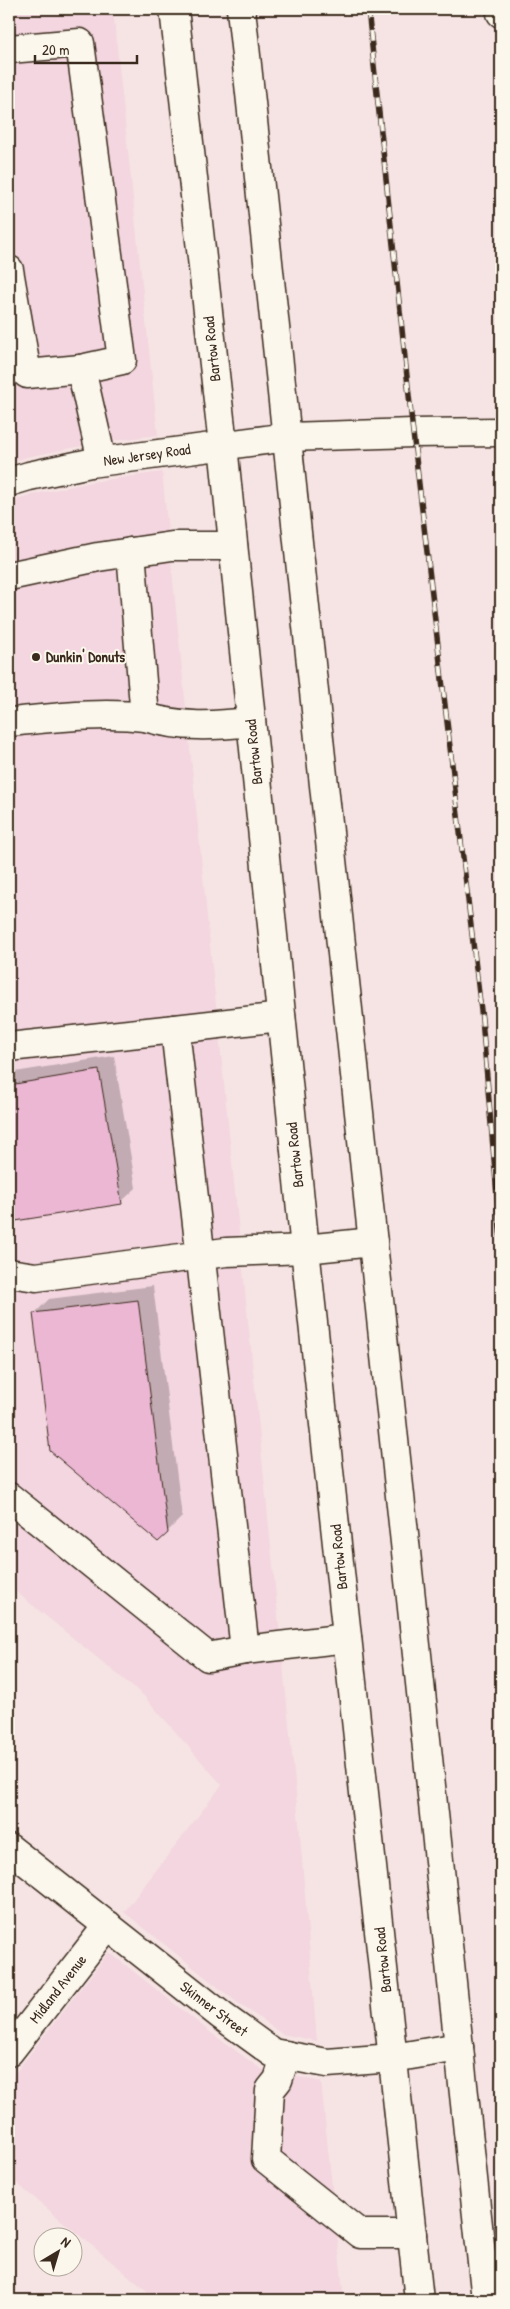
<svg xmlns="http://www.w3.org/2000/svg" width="510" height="2309" font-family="'Patrick Hand',sans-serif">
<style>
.built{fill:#f3d6df}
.shadow{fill:#0003}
.building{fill:#ebb7d3;stroke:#3b2a1e}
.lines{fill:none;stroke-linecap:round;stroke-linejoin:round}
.minor-casing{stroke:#3b2a1e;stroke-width:31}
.major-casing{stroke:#3b2a1e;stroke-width:31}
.minor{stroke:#fbf7ec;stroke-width:28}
.major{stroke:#fbf7ec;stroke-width:28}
.rail-casing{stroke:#3b2a1e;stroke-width:5.5}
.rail{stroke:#fbf7ec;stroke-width:4;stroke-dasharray:11;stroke-linecap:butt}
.poi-dot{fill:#3b2a1e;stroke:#fbf7ec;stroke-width:2}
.labels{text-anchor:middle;stroke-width:4;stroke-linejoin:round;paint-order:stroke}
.street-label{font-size:15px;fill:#3b2a1e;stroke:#fbf7ec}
.poi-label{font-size:15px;font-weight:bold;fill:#3b2a1e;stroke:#fbf7ec;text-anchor:start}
</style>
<rect width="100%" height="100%" fill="#f6e4e4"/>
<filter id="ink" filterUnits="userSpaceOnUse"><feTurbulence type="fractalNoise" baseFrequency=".02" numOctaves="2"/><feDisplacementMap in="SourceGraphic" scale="10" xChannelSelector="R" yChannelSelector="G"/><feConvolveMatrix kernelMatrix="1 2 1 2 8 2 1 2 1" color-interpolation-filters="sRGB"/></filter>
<g filter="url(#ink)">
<!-- built -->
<g class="built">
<path d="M9,9H113L158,435L102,442L27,457L9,463Z"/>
<path d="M162,472L299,1823L317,2041L282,2034L234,2000L124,1912L222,1785L143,1695L9,1586V502L31,495L92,482Z"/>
<path d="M109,1952L210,2032L261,2069L321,2082L344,2300H158L9,2177V2081Z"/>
</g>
<!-- shadow -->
<g class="shadow">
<path d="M114,1056L136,1188L121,1202L9,1221V1073Z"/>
<path d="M153,1286L182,1517L167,1532L34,1314L49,1299Z"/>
</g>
<!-- building -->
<g class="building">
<path d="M99,1070L122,1204L9,1222V1085Z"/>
<path d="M138,1300L168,1533L158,1542L50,1451L33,1313Z"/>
</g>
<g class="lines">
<defs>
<g id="minor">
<path d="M501,9V13"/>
<path d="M9,49L80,43L122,360L81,369L102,461"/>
<path d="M9,270L27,374L81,369"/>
<path d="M9,482L29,476L90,463L288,437L413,433L501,432"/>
<path d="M131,552L145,717C183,728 213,726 251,722"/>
<path d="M9,576L98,557L172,546H233"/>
<path d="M9,722C54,718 99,712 145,717"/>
<path d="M281,1017L175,1029L245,1650L347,1638"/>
<path d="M9,1047L175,1029"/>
<path d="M9,1273L36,1277L226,1252L305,1249"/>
<path d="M9,1497L208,1657L245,1650"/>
<path d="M9,1848L222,2016L273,2053L327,2063L393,2058L459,2047"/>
<path d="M9,2052L108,1925"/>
<path d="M286,2055L278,2080L270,2090L266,2159L360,2234H412"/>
</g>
<g id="major">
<path d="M174,9L223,445L305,1249L419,2300"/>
<path d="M241,9L486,2300"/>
<path d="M305,1249L373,1242"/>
</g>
</defs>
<!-- minor casing -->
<use href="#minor" class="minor-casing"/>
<!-- major casing -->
<use href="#major" class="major-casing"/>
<!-- minor -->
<use href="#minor" class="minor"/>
<!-- major -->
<use href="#major" class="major"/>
<defs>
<path id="rail" d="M368,9L413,433L482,1019L501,1241"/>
</defs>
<!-- rail casing -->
<use href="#rail" class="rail-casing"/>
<!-- rail -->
<use href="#rail" class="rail"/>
</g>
</g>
<!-- markers -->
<circle class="poi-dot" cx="36" cy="657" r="5"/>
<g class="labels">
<!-- street labels -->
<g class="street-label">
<text transform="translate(212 349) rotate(-96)" y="5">Bartow Road</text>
<text transform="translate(147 455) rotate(-8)" y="5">New Jersey Road</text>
<text transform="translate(254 752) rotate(-96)" y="5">Bartow Road</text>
<text transform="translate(295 1155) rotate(-96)" y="5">Bartow Road</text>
<text transform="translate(339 1557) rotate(-96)" y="5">Bartow Road</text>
<text transform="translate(383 1960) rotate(-96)" y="5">Bartow Road</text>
<text transform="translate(58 1989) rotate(-52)" y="5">Midland Avenue</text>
<text transform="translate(214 2009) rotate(37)" y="5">Skinner Street</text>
</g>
<!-- poi labels -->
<g class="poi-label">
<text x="46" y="662">Dunkin' Donuts</text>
</g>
</g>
<!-- margin -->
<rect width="510" height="2309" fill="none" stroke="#fbf7ec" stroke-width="30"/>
<rect x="15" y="15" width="480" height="2279" fill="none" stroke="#3b2a1e" stroke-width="2" filter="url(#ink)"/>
<!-- north arrow -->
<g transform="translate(58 2252) rotate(38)"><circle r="24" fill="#fbf7ec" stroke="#aea59a"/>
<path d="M0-4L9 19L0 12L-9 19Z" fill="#3b2a1e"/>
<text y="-8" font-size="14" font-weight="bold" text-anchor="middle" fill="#3b2a1e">N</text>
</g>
<!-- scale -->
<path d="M35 55v8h102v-8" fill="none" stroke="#3b2a1e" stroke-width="2.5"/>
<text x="42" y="55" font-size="15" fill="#3b2a1e" stroke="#fbf7ec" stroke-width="4" paint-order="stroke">20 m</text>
</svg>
